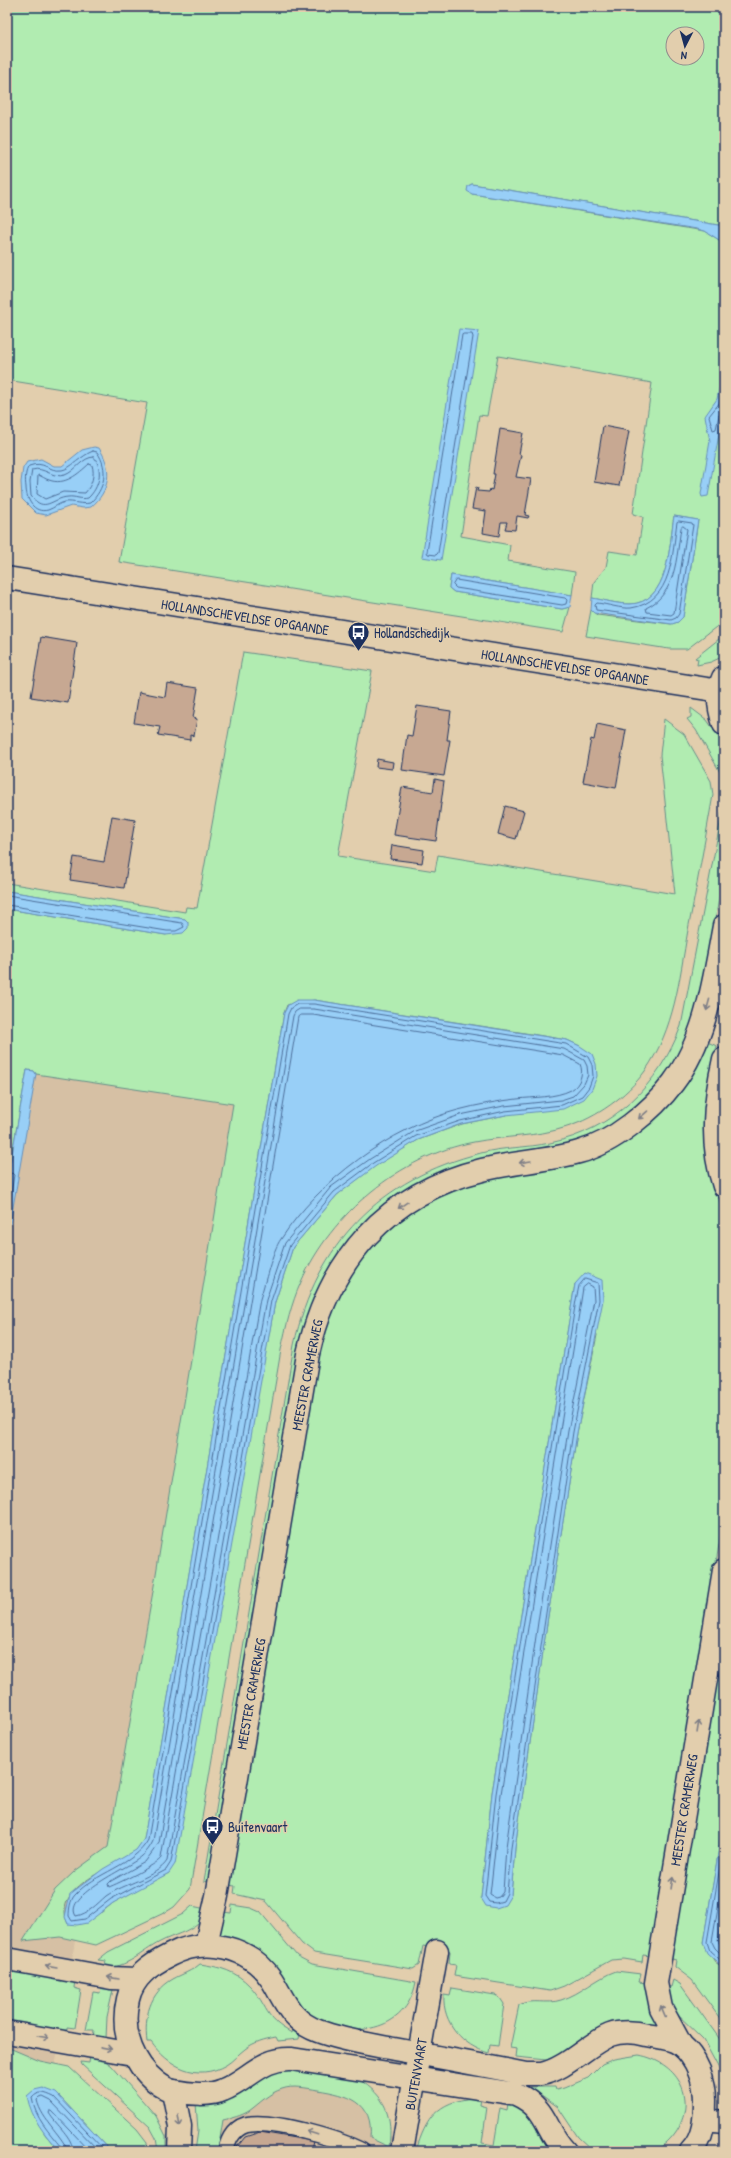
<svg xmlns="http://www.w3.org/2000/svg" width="731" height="2158" font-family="'Patrick Hand',sans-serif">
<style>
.built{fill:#d6c0a4}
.green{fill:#b1ecb1;stroke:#668e88;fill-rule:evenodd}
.water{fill:#98cff7;stroke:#668fba}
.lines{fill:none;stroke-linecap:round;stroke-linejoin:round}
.shore{stroke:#4d6f9b;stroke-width:1}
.building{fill:#c7a892;stroke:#1b2f5e}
.lane-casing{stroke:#1b2f5e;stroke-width:18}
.street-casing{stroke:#1b2f5e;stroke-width:25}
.secondary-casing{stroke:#1b2f5e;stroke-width:25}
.lane{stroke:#e2cead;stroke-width:15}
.street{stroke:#e2cead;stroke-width:22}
.secondary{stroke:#e2cead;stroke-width:22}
.oneway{stroke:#7e7e86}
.labels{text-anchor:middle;stroke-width:3;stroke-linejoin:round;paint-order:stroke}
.street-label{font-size:14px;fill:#1b2f5e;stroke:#e2cead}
.poi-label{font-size:14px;fill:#1b2f5e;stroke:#e2cead;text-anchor:start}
</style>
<rect width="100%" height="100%" fill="#e2cead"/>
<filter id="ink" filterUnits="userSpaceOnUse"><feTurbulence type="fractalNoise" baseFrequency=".025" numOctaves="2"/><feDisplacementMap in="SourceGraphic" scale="8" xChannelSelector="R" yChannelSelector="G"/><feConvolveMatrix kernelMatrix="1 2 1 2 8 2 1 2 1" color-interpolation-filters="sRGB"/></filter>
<g filter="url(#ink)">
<!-- built -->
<g class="built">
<path d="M7,900L304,1027L161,1852L81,1903L48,2111L76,2151H7Z"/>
<path d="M282,2076L371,2099L378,2133L466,2151H204L210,2116Z"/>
</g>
<!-- green -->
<g class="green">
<path d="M7,7H724V226L472,184L468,186L472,194L705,231L724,243V621L687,649H669L586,636L591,610L597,615L671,624L678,622L683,617L698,520L674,516C669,544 670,604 629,604C617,604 604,600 592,598L594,582L606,567L609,551L637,555L643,517L633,514L652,383L498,356L487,416L479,415L461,536L510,545L508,561L575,572L572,595L451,575L449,588L454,592L562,609L570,607L563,632L119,562L147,403L7,380ZM673,34H697V58H673Z"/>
<path d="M724,635V656L711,662L697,665L698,659L695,658Z"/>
<path d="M243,652L372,671L338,856L435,871L438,855L675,894L660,755L664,719L684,734L711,781L713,795C705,840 697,885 688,930C679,980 675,1028 645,1071C627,1096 596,1118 567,1127C537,1137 504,1136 474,1142C400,1156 331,1214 301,1282C291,1304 286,1327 281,1350L190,1889L174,1907L166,1912L96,1945L60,1937L23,1941L55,1890L75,1871L108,1847L155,1580L233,1104L36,1074L34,1071L27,1070L7,1182V909L166,935L185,919L7,891V883L185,912L186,907L197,908ZM314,1000L519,1032L567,1040L580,1046L506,1115L462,1124L418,1140L375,1166L337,1195L293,1247L275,1302L169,1873L134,1890L113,1903L102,1912L68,1924C50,1885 117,1868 137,1850C139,1847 142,1843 144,1840L284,1013L287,1005Z"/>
<path d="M691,708L707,720L724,745V779L696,730L687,719L691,717Z"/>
<path d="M724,803V871L702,993L695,1018L675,1064L653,1093L614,1126L580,1142L483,1160L332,1266L211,1882L204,1881L294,1345C316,1244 380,1178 481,1153C503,1147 527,1148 550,1143C613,1130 659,1085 681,1026Z"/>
<path d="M707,1042L717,1046L710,1072L706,1105L711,1177L724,1213V1515L650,1956L643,1955L642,1962L624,1959L611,1960L564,1986L550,1991L454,1976L456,1965L449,1964L450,1951L423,1946L419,1965L413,1969L314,1953L302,1944L266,1901L234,1894L235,1886L228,1885L318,1356L333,1304L367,1248L389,1227L413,1209L452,1189L485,1179L584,1161ZM575,1284L597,1335L577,1433L548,1616L515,1848L511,1895L481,1898L492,1793Z"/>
<path d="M724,1620V1819L703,1943L715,1962L724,1968V2024L692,1980L675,1967L676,1960L668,1958Z"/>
<path d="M232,1905L251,1908L260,1912L297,1956L312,1964L416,1982C406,2034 351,2038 310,2020L238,1940L219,1934L223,1912L231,1913Z"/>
<path d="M192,1906L206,1909C205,1914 203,1918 199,1922C189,1932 173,1935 160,1942C141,1952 127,1968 104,1968L106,1961L98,1960L108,1952L183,1914Z"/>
<path d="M200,1964C220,1967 236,1971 250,1986C268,2005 264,2019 292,2033L293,2029L300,2033L299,2039L278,2041L276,2037C265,2039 254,2042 245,2049C238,2054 233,2061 226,2065C197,2082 168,2066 151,2042H147C144,2017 149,1993 173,1979C182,1974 192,1971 200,1964Z"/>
<path d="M7,1968L75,1980L74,1988L81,1990L75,2028L67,2027V2034L7,2024V1997L12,1987L7,1980Z"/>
<path d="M616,1971L641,1974L639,1982L646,1983L648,2001L658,2025L656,2028L546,2060L516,2057L517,2049L510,2048L519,2005C531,1998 547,2005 561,2000C581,1994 596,1978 616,1971Z"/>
<path d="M673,1980L680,1984L724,2045V2078L703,2039L675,2012L671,2005L665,1986L671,1987Z"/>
<path d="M101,1987L113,1990L107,2017L106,2038L104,2039L93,2038L94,2030H86L93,1992L100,1993Z"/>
<path d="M452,1988L495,1995L500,1998L504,2004L498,2046L490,2045L489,2053C463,2046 442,2023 444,1995L450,1996Z"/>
<path d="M7,2047L40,2061L69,2067L137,2129L147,2142V2151H111L56,2093L44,2133L59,2151H7Z"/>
<path d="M639,2055C676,2062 698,2096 677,2130C672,2138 663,2147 655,2150C645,2154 606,2151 593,2151L578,2137L558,2107L540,2094L538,2097L529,2092L530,2087H555L556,2090L564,2088L588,2078L602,2064L614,2059Z"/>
<path d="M90,2056L102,2059L111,2065L156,2116L166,2136V2151H158L156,2138L150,2127L82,2065L81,2062L89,2063Z"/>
<path d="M281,2067L358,2079C386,2096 393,2116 389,2147L370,2138C374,2101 348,2095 318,2090C306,2088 293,2085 282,2089C269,2093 260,2103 249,2111C241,2116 232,2118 223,2120L218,2151H195L198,2131L196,2103Z"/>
<path d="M473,2098H481L480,2105L487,2107L482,2143L494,2145L500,2108L507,2110L508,2103C534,2111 539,2129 551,2151H416C426,2118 437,2102 473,2098Z"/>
</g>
<!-- water -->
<g class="water">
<path d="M472,184L724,226V243L705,231L697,229L472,194L467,191L468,186Z"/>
<path d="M459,329L479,331L441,560L422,557Z"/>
<path d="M724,366V406L708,496L702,497L701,494L710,441L705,416L717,399Z"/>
<path d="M94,447L99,448C113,469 110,491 91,507L83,508L71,506L46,515L36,513L22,499L21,482L23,468L27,462L41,459L54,466H62L82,450Z"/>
<path d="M674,516L698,520L683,617L678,622L672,624L594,613L591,610L592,598C604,600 617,604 629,604C670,604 669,544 674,516Z"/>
<path d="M451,575L572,595L570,607L562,609L454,592L449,588Z"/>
<path d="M7,891L185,919L188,922V928L183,933L166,935L7,909Z"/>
<path d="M297,1000H314L567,1040L580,1046L592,1054L596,1064L597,1076L592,1089L584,1099L563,1109L506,1115L461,1124L418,1140L376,1166L337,1195L293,1247L275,1302L175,1864L169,1873L113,1903L87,1923L77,1925L68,1924L65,1917L70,1894L103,1869L136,1850L144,1839L284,1013L288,1005Z"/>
<path d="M27,1070L34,1071L36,1074L7,1242V1182Z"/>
<path d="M585,1273L602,1280L603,1300L577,1433L548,1616L515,1848L511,1895L505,1905L496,1908L486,1906L481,1898L492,1793L575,1284Z"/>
<path d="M724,1819V1968L707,1953L703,1943Z"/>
<path d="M43,2088L56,2093L111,2151H59C44,2133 32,2120 27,2096L34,2090Z"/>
</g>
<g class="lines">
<!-- shore -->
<g class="shore">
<path d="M464,334H472L473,337L438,553L436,555L428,554L427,552L462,335Z"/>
<path d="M724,389L721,401L709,416L713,430L716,429L719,415L724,412"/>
<path d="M93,451L97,452C109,469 105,489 90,503C81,505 74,501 65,502C59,503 54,508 48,510C33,514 26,498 26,487C25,480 25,471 29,466C45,460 48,472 62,470C70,469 82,455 93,451Z"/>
<path d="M94,457C104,470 99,488 88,498C81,500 75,496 68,497C52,498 45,514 31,496L30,482L32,470C44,466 52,479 65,475C76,471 82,457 94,457Z"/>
<path d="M89,464L92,465C95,475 92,485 85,493L63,492L45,499L37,494L38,475C42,476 45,479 49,480C65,486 78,474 89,464Z"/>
<path d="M679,521L692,523L693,525L679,614L676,618L671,620L596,610L595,605L597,603C607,604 621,609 631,608C673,602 672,554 677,522Z"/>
<path d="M683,526L687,529L674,613L671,615L647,612L646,608C677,593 676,558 681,528Z"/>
<path d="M456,580L565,598L567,600L566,604L562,605L456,588L453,585Z"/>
<path d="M7,895L182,923L184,927L176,931H167L7,905"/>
<path d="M298,1004H314L566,1044L588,1057L592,1065L593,1076L589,1087L582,1096L562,1105L505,1111L460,1121L416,1136L373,1163L334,1192L290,1245L271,1301L171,1862L166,1870L111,1899L85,1919L72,1921L69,1916C69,1910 70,1900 75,1895C94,1873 135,1865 148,1840L288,1014L291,1008Z"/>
<path d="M300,1009H314L564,1049L584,1060L587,1066L588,1075L584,1084L573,1096L561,1100L504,1106L460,1115L415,1131L370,1159L331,1187L285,1243L266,1300L167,1861C157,1877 123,1884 106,1896C97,1904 88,1914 76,1916C62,1895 131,1867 142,1856C146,1853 151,1846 153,1841L293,1016L295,1012Z"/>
<path d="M301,1015H313L563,1055L580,1064C584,1073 580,1085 571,1090C555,1098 534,1097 517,1099C498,1101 477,1105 458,1110C390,1128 319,1181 281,1239C272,1251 265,1284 260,1299L161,1858C158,1864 117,1884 109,1887L108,1884L111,1881L145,1862L159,1843L298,1017Z"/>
<path d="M7,1175L12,1173L14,1175L7,1218"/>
<path d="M585,1279L598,1283L599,1300L573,1432L511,1848L507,1893L503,1901L496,1903L489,1902L485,1896L496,1794L576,1300L579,1286Z"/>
<path d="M588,1284L593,1287L594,1300L568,1431L539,1615L506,1847L503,1892L499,1897L495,1898L490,1895L501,1794L581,1301L583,1288Z"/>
<path d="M724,1843L707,1942L710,1951L724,1963"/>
<path d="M724,1872L712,1942L715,1948L724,1957"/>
<path d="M724,1908L718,1941L724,1949"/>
<path d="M62,2151L61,2147C49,2132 35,2118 32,2098C39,2090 45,2093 54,2097L105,2151"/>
<path d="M67,2151C66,2139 41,2120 37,2100L39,2098L43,2097L51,2101L99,2151"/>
<path d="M73,2151C73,2137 56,2125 49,2113L50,2111H52L90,2151"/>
</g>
</g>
<!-- building -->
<g class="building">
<path d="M603,426L629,431L619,486L594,482Z"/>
<path d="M500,429L523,433L519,454L521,455L516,477L531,479L525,515L529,516L528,518L517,516L515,530L505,529L507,522H501L499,536L483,533L486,511L472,509L476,487L478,488L477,491L489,492L490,489L492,490L495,474H493Z"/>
<path d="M41,637L77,643L68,703L31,697Z"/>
<path d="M167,683L198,688L193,718L197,719L194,736L190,735V740L158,735L160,727L134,723L139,692L165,697Z"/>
<path d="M417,706L451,711L447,740H450L444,776L402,770L407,735L412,736Z"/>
<path d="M597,724L626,730L616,788L583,782L591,739L594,740Z"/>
<path d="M377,759L393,762L392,769L376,767Z"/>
<path d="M435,779L444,781L436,841L394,835L402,787L433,792Z"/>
<path d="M505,806L524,811L516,839L498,834Z"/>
<path d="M112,816L135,820L124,888L70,880L74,857L104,862Z"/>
<path d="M392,845L424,850L422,863L390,859Z"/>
<path d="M260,2132L313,2141L311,2151H234L245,2137Z"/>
</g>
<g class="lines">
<defs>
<path id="lane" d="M226,2151C228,2138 236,2125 251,2124C276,2121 339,2139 362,2151"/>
<g id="street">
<path d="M7,1959L111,1978L136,1979"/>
<path d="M7,2032L133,2054"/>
<path d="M705,2120L724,2122"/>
<path d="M402,2151L437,1951"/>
</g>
<g id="secondary">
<path d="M7,578L720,691"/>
<path d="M723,678C716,693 719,710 724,724"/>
<path d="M724,1059C714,1102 710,1144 724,1186"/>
<path d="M206,1944L217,1896L308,1354C329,1260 387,1193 482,1170C514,1162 547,1161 579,1152C613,1143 652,1111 673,1083C707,1038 714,979 724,926"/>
<path d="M681,2045L661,2008L656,1983L724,1570"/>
<path d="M173,2091L180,2126L179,2151"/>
<path d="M565,2151C544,2130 549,2109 516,2094L292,2059C263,2057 248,2080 223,2090C211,2096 188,2094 174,2091C162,2089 148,2076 141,2066C127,2046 122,2024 128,1999C133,1977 150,1965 170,1955C206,1936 249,1946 272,1980C286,2003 291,2021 318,2031C342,2040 368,2044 394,2049C438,2057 482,2065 526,2074C531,2074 536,2074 541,2074C565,2070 588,2044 610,2035C622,2031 635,2032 647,2035C658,2037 673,2038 681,2045C697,2058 705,2081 705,2100C705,2117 704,2138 691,2151"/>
</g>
</defs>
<!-- lane casing -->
<use href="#lane" class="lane-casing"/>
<!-- street casing -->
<use href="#street" class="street-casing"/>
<!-- secondary casing -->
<use href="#secondary" class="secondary-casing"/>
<!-- lane -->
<use href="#lane" class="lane"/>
<!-- street -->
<use href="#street" class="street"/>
<!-- secondary -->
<use href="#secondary" class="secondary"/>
</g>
<!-- one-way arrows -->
<defs><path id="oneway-shaft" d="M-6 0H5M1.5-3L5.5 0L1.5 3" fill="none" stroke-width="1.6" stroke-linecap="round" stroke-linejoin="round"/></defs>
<g class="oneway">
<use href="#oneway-shaft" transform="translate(708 1005) rotate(105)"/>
<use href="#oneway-shaft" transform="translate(643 1115) rotate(139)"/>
<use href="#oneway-shaft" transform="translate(525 1162) rotate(171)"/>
<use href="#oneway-shaft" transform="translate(403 1205) rotate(145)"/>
<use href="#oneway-shaft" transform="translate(698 1727) rotate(-81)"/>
<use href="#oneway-shaft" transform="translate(672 1883) rotate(-81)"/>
<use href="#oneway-shaft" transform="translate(51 1967) rotate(-170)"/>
<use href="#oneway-shaft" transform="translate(113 1978) rotate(-170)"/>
<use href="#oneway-shaft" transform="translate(663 2011) rotate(-113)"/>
<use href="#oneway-shaft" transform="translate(43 2037) rotate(9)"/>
<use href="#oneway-shaft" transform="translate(106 2048) rotate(11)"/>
<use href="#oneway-shaft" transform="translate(179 2121) rotate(81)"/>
<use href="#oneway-shaft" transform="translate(312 2133) rotate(-162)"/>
</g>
</g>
<!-- icons -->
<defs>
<symbol id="bus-pin" viewBox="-11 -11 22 30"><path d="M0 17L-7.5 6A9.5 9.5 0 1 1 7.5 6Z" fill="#1b2f5e" stroke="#e2cead"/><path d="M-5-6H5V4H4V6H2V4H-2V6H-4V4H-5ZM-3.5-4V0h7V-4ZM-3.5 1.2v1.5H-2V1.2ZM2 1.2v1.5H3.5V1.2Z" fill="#fff"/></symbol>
</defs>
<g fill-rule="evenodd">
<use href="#bus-pin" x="346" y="620" width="25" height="34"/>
<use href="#bus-pin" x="200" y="1814" width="25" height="34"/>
</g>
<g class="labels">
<!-- street labels -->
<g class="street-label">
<text transform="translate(245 617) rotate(9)" y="5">HOLLANDSCHEVELDSE OPGAANDE</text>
<text transform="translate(565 667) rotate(9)" y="5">HOLLANDSCHEVELDSE OPGAANDE</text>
<text transform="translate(307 1375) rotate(-79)" y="5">MEESTER CRAMERWEG</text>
<text transform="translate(251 1694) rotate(-80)" y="5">MEESTER CRAMERWEG</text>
<text transform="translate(684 1810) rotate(-81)" y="5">MEESTER CRAMERWEG</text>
<text transform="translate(416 2074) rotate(-80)" y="5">BUITENVAART</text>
</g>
<!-- poi labels -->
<g class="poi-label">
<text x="374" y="638">Hollandschedijk</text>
<text x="228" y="1832">Buitenvaart</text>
</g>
</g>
<!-- margin -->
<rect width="731" height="2158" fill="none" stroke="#e2cead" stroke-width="24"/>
<rect x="12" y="12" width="707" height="2134" fill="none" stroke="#1b2f5e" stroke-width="1.5" filter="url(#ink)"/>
<!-- north arrow -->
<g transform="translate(685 46) rotate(186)"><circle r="19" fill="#e2cead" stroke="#928e8d"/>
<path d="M0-3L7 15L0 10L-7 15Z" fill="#1b2f5e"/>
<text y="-6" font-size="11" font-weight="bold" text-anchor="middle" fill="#1b2f5e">N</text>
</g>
</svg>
